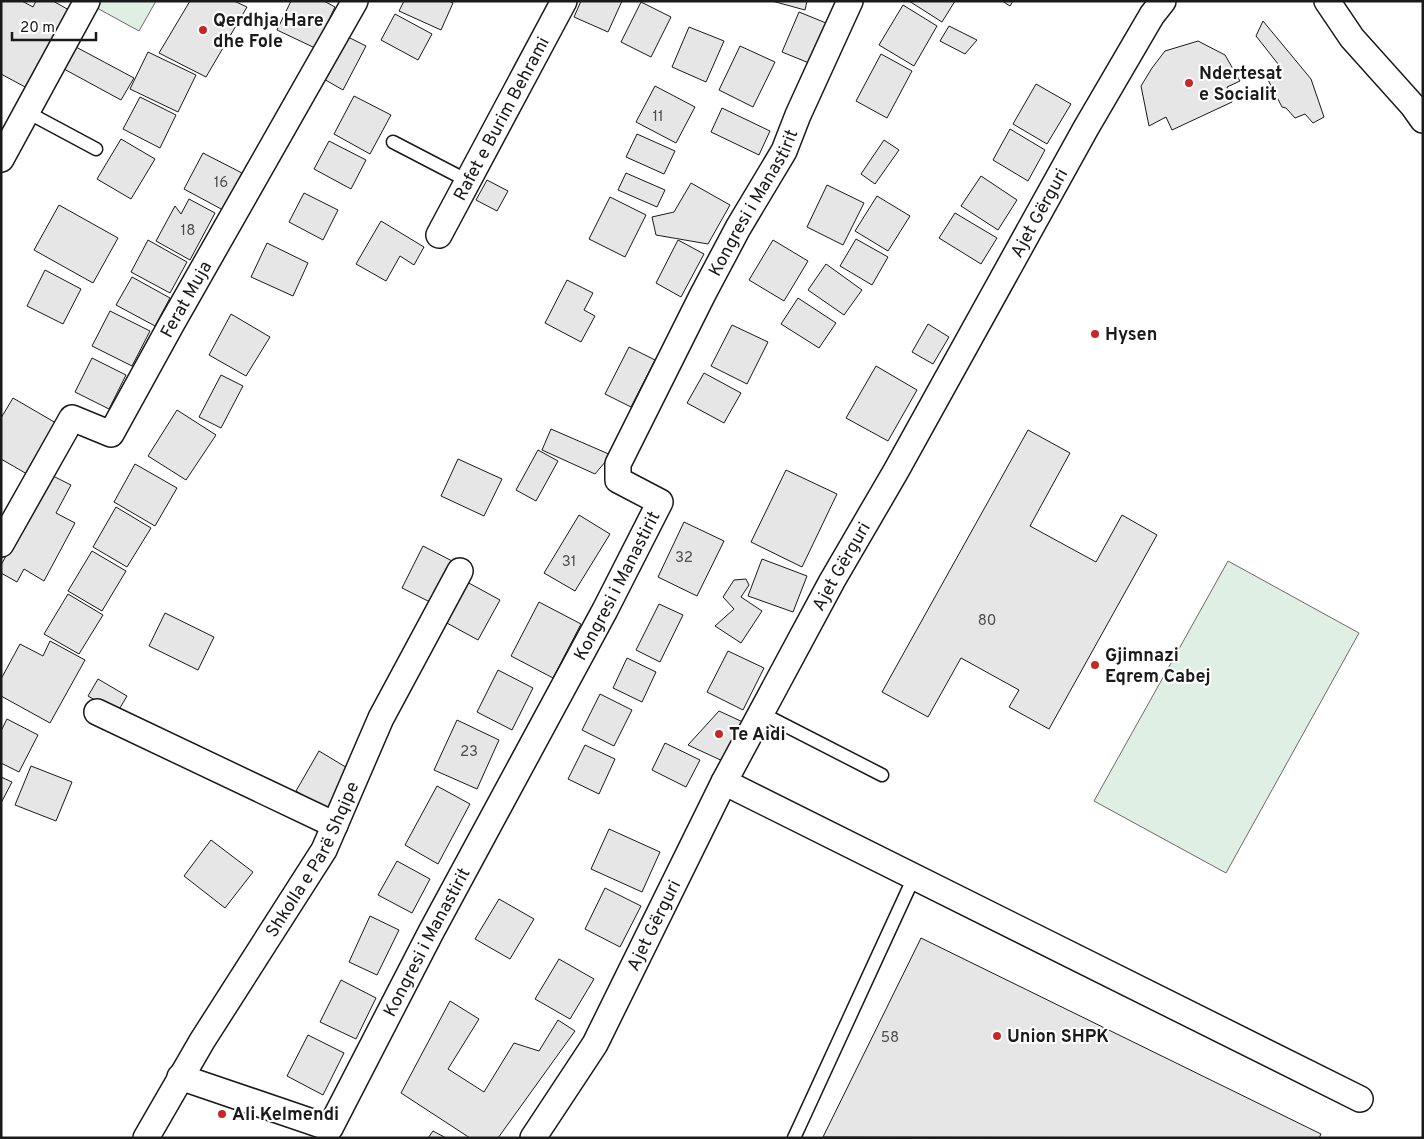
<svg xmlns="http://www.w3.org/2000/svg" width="1424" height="1139" font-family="Overpass,sans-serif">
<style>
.green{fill:#e0efe3;stroke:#6a6a6a}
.building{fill:#e6e6e6;stroke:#1a1a1a}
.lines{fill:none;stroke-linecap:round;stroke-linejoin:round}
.lane-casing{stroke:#1a1a1a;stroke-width:15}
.street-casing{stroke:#1a1a1a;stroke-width:28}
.lane{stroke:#fff;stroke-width:12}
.street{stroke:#fff;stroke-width:25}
.poi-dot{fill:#c62828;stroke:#fff;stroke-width:2}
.labels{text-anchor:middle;stroke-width:4;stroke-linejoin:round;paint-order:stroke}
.number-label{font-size:15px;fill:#4d4d4d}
.poi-label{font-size:18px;font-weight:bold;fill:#1a1a1a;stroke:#fff;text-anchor:start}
.street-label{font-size:18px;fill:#1a1a1a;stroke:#fff}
</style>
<rect width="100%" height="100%" fill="#fff"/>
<!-- green -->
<g class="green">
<path d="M101,1H156L139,31L97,8Z"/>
<path d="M1228,561L1359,633L1226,873L1094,801Z"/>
</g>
<!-- building -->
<g class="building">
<path d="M1,1H22L33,7L36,1H53L69,10L27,88L1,74Z"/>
<path d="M190,1H234L247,7L206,77L159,53Z"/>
<path d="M291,1H324L335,7L315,48L277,30Z"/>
<path d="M404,1H449L453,3L441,30L399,11Z"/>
<path d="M581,1H622L608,32L574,17Z"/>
<path d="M772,1H807L805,10Z"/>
<path d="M909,1H955L942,22Z"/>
<path d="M1002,1H1013L1010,6Z"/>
<path d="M641,2L671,17L651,57L621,42Z"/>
<path d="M903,5L937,26L914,66L879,45Z"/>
<path d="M799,12L831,25L814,65L782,52Z"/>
<path d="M395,14L432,34L418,60L381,40Z"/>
<path d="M1263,21L1311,79L1324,117L1313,123L1305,114L1295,118L1286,108L1282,107L1266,76L1282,69L1256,36Z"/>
<path d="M949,26L977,40L965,54L940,41Z"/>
<path d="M689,27L724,41L706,82L672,67Z"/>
<path d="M344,35L366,46L343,90L322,78Z"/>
<path d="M1198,41L1225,55L1240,81L1227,87L1232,102L1172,130L1166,117L1149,126L1141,86L1152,68L1165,51Z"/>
<path d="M740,46L775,62L753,107L719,90Z"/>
<path d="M76,47L134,78L121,100L64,69Z"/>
<path d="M148,52L196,75L178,112L130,89Z"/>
<path d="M881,54L912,71L887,118L856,101Z"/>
<path d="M1036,84L1071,104L1047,144L1013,124Z"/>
<path d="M655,86L695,107L676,143L636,122Z"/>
<path d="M354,96L391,115L370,154L334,134Z"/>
<path d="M140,97L176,115L160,148L123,129Z"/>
<path d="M722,108L770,131L759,155L711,132Z"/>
<path d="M1010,129L1045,150L1028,181L993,160Z"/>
<path d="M637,134L675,151L664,174L626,157Z"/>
<path d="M121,139L155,159L131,199L97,179Z"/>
<path d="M884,140L899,150L875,184L861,174Z"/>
<path d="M329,141L366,160L351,189L314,169Z"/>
<path d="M203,153L242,173L223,210L184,189Z"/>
<path d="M626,173L665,190L657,207L618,190Z"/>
<path d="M981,176L1017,200L998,230L961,206Z"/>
<path d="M487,180L508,191L497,211L476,200Z"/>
<path d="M691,183L730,205L708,244L656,235L652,217L674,212Z"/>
<path d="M827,185L864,203L843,245L807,227Z"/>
<path d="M304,193L338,210L323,240L289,222Z"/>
<path d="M877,196L910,216L888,251L855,231Z"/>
<path d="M610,197L646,215L625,257L589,239Z"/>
<path d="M189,199L215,213L190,260L156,241L175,206L181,214Z"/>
<path d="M59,205L118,238L93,283L34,250Z"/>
<path d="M955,213L997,238L981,264L939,238Z"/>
<path d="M381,221L424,247L414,265L400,256L386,281L356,264Z"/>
<path d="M856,239L888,257L872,285L840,266Z"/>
<path d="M148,240L187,262L170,293L131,272Z"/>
<path d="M678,240L704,254L681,297L656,283Z"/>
<path d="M773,240L808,261L784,301L749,280Z"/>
<path d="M267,243L308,263L293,296L251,277Z"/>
<path d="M826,264L862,290L844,315L808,290Z"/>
<path d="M45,270L81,289L63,324L27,306Z"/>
<path d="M132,277L170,298L155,326L116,305Z"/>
<path d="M567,280L593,293L584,310L595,316L581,342L545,323Z"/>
<path d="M798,298L836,323L819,348L781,324Z"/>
<path d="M110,311L150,331L132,366L92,346Z"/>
<path d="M231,314L270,337L246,376L209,355Z"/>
<path d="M928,324L949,337L933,364L912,352Z"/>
<path d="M732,325L768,342L747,384L711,366Z"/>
<path d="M629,347L655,360L631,407L605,394Z"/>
<path d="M92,358L126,375L109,409L75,392Z"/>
<path d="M876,366L917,390L888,441L846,418Z"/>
<path d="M704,373L741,393L724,423L687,403Z"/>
<path d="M221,375L243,386L221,428L199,417Z"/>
<path d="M13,398L56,423L27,474L1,459V418Z"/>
<path d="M177,410L216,435L186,480L148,456Z"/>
<path d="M551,429L611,455L595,474L542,450Z"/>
<path d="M1028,430L1070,453L1030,526L1096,562L1122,515L1157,535L1049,729L1009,707L1019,690L961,658L928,717L882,692Z"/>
<path d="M538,450L558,461L536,501L516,490Z"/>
<path d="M458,459L502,479L484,516L441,496Z"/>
<path d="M135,464L177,488L155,526L114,502Z"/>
<path d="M786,470L837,494L802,567L751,542Z"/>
<path d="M51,475L71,485L56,513L75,523L44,581L24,569L17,582L1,573V565Z"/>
<path d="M116,507L151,528L127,567L93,547Z"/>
<path d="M579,515L610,534L575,591L544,573Z"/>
<path d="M684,522L724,541L697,596L658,577Z"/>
<path d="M423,546L458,564L438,606L402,588Z"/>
<path d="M92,551L126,571L102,611L68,591Z"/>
<path d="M762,559L807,576L793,612L748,596Z"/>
<path d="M746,579L749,585L741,597L762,611L741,643L715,626L734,609L723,597L734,580Z"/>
<path d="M467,582L500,600L478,640L445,622Z"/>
<path d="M68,594L103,615L79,654L44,634Z"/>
<path d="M539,602L581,624L553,678L511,656Z"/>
<path d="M659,604L683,615L660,662L636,650Z"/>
<path d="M165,613L214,637L198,670L149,646Z"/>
<path d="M50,641L85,660L50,723L1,696V679L20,644L43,656Z"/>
<path d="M728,651L764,668L743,710L707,692Z"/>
<path d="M627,658L656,672L642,702L613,688Z"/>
<path d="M498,670L533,688L512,730L477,712Z"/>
<path d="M98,679L127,696L117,713L88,696Z"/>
<path d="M600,694L632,710L614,746L582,730Z"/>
<path d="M719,711L745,723L727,763L688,745Z"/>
<path d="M7,719L38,735L19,772L1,763V731Z"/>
<path d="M457,720L499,740L477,789L434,770Z"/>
<path d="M665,743L700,760L686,787L652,770Z"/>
<path d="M585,745L615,759L599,794L568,779Z"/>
<path d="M319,751L354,772L330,812L296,791Z"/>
<path d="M31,766L72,782L56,821L15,805Z"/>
<path d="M1,777L12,782L1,803Z"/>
<path d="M437,786L470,804L438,864L405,845Z"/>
<path d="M609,829L660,852L642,892L591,869Z"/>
<path d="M211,840L253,872L225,908L184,876Z"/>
<path d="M397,861L430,879L412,913L378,895Z"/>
<path d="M605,888L641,906L620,947L585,929Z"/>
<path d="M499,899L534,919L510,959L475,939Z"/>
<path d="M370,916L399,930L377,975L349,962Z"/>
<path d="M921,938L1321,1134L1319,1138L823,1137Z"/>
<path d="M559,959L594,979L570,1019L535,999Z"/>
<path d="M341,980L376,998L356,1039L320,1022Z"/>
<path d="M450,1001L479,1019L448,1069L484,1092L514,1043L539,1051L558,1020L575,1031L498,1138H470L401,1093Z"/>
<path d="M308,1035L344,1053L323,1095L287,1076Z"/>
<path d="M433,1131L446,1138H428Z"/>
</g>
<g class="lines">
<defs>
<g id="lane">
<path d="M27,112L96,149"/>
<path d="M393,142L468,181"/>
<path d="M761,713L882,775"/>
<path d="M794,1138L914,877"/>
</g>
<g id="street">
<path d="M1327,1L1352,38L1413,106L1423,120"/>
<path d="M1,159L87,1"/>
<path id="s1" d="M439,235L564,1"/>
<path id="s2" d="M1,544L72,418L111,434L171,325L355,1"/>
<path d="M97,712L335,825"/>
<path d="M724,782L1360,1099"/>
<path id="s3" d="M180,1077L330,1128L431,932L605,610L660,502L618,480V464L703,294L738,228L784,151L798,115L850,1"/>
<path id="s4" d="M146,1138L202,1041L324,850L381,718L460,571"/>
<path id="s5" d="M533,1138L595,1044L724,782L832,581L896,471L1086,128L1152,15L1163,1"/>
</g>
</defs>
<!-- lane casing -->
<use href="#lane" class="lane-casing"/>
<!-- street casing -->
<use href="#street" class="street-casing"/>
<!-- lane -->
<use href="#lane" class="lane"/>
<!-- street -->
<use href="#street" class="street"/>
</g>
<!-- markers -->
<g class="poi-dot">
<circle cx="203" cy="30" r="5"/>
<circle cx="1189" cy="83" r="5"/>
<circle cx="1095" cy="334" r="5"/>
<circle cx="1095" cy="665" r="5"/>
<circle cx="719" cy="734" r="5"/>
<circle cx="997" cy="1036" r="5"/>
<circle cx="222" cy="1114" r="5"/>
</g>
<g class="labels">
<!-- number labels -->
<g class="number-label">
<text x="658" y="121">11</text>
<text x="221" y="187">16</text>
<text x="188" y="235">18</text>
<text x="684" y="562">32</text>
<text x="569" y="566">31</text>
<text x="987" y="625">80</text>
<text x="469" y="756">23</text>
<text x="890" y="1042">58</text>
</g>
<!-- poi labels -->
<g class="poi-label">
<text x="213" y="26">Qerdhja Hare<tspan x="213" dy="21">dhe Fole</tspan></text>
<text x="1199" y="79">Ndertesat<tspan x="1199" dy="21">e Socialit</tspan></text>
<text x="1105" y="340">Hysen</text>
<text x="1105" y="661">Gjimnazi<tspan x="1105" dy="21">Eqrem Cabej</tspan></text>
<text x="729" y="740">Te Aidi</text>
<text x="1007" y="1042">Union SHPK</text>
<text x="232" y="1120">Ali Kelmendi</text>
</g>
<!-- street labels -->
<g class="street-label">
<text dy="6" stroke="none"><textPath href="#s1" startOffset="132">Rafet e Burim Behrami</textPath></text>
<text dy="6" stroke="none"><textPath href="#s3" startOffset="1224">Kongresi i Manastirit</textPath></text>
<text dy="6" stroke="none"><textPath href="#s5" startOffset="1055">Ajet Gërguri</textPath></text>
<text dy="6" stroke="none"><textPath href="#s2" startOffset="341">Ferat Muja</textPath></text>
<text dy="6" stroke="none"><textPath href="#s5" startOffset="650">Ajet Gërguri</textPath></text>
<text dy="6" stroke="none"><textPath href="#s3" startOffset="772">Kongresi i Manastirit</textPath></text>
<text dy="6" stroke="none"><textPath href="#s4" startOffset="325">Shkolla e Parë Shqipe</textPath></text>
<text dy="6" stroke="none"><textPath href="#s5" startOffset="245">Ajet Gërguri</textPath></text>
<text dy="6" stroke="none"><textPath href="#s3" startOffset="368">Kongresi i Manastirit</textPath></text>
</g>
</g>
<!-- border -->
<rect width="1424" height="1139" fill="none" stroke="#1a1a1a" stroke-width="5"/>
<!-- scale -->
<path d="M12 32v8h84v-8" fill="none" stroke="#1a1a1a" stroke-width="2.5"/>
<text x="20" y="32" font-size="15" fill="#1a1a1a" stroke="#ffffff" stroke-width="4" paint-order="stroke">20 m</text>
</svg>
